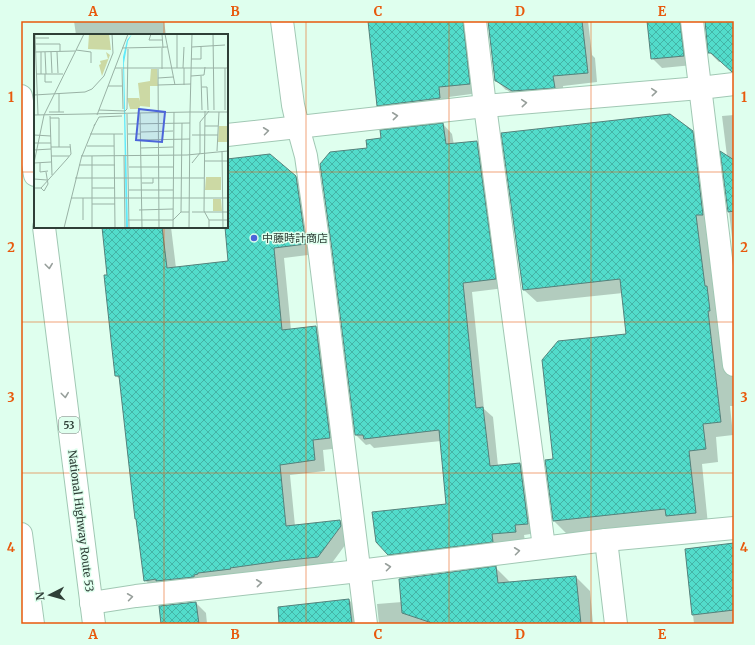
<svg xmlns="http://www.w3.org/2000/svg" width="755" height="645" font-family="Merriweather,'Noto Sans JP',serif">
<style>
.shadow{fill:#0003}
.building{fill:url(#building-cross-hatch);stroke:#55817b}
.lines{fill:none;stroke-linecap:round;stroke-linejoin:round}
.minor-casing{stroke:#a1c8b4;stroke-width:24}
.highway-casing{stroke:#a1c8b4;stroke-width:24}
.minor{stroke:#fff;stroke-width:22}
.highway{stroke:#fff;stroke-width:22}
.oneway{stroke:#979f9b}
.grid{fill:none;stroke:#e8590c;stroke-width:1;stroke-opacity:0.55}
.poi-dot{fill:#4c65da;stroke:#dfffee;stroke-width:1.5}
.labels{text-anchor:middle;stroke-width:3;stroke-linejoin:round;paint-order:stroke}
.shield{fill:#dfffee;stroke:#64796e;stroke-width:1}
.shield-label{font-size:10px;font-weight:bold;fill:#2f3f37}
.poi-label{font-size:11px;fill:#2f3f37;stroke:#dfffee;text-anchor:start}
.street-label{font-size:11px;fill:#2f3f37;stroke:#dfffee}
.inset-road{fill:none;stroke:#99b2a5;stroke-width:1}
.view{fill:#4c65da;fill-opacity:0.15;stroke:#4c65da;stroke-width:2}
.inset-edge{fill:none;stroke:#2f3f37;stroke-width:2}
.neatline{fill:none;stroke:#e8590c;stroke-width:1.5}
.grid-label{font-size:13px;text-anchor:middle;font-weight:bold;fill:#e8590c}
</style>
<defs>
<pattern id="building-cross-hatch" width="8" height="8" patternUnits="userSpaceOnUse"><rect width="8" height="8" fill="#52dccb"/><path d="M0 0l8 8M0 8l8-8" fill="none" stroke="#44b4a6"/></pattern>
</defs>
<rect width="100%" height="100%" fill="#dfffee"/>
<!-- shadow -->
<g class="shadow">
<path d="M74,21H164L166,35H76Z"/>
<path d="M369,21H477L479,93L449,97L450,108L388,115L378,105Z"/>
<path d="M489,21H588L592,55L595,58L597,82L563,86L564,97L523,101L507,90H506L496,80Z"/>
<path d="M648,21H694L693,65L662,68L652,58Z"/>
<path d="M706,21H734V72L722,62H719L709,52Z"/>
<path d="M734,115V254L722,153L727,156L722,116Z"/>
<path d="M443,124L452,134L454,145L477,142L486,152L505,288L472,292L484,409L493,417L498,466L520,464L529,473L537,533L524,535L525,541L399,564L377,542L447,505L441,441L374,448L370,444L366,445L356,435L368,149L382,139Z"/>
<path d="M692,131L705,145L734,378V406H730L733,435L716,437L718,462L702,464L708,525L680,528L674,522L567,534L554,521V460L627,335L623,293L537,302L524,290Z"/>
<path d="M227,160L296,177L306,188L316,254L284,258L291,330L316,327L326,337L340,448L323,450L325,471L290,475L295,526L340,521L351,532V537L329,567L155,591L145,580L121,380L116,376L108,275L103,227H171L176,268L229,262L226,227H227Z"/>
<path d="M734,544V624H694L686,550Z"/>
<path d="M495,567L509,581L510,583L576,577L590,591L593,624H379L377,604L402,602Z"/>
<path d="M349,600L359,610L362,624H326Z"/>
<path d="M196,603L206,613L207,624H162Z"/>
</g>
<!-- building -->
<g class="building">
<path d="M368,21H463L470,84L439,87L440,98L377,106Z"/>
<path d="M488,21H582L588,73L553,76L555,88L512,91L496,81H495Z"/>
<path d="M647,21H680L684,56L651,59Z"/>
<path d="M705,21H734V72H732L711,53H708Z"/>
<path d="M670,114L693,131L703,215H696L705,286H707L710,311H708L721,422L703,424L706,449L689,451L696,513L666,516L665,509L553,521L545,460L553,459L542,360L558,341L626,334L620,279L523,290L501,133Z"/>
<path d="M443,123L446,144L477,141L496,279L463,283L476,408L483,407L490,466L520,463L528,524L515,525L516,532L492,534L493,542L388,555L376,542L372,512L446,504L439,430L364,439L363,435H355L332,250L320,164L330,152L367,148L366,140L381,138L380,130Z"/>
<path d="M720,151L734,160V211L728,212Z"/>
<path d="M270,154L296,176L306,244L274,248L282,330L316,326L330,438L313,440L315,460L280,465L286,526L340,520L341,526L318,557L280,561L230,568L231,569L198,573V574L194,575V577L156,581V579L144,581L136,519H135L119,376H115L111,340L104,275H107L102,227H162L167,268L228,261L225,227H227V159Z"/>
<path d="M734,543V610L692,615L685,549Z"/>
<path d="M496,566L498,583L576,576L581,624H435L402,613L399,579Z"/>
<path d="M349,599L352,624H279L278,607Z"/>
<path d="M196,602L199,624H161L159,606Z"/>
</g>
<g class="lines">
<defs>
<g id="minor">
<path d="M282,21L293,105L298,127L306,156L319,247L366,624"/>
<path d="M475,21L485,106L544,547"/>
<path d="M692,21L734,365"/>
<path d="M227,135L485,106L700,88L734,84"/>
<path d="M606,540L616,624"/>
<path d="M91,603L136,596L359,571L606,540L734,528"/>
</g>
<g id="highway">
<path d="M21,96L35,175"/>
<path d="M44,227L94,624"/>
<path d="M21,534L33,624"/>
</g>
</defs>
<!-- minor casing -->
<use href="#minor" class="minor-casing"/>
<!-- highway casing -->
<use href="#highway" class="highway-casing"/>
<!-- minor -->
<use href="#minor" class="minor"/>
<!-- highway -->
<use href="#highway" class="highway"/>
</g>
<!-- one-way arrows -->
<defs><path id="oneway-chevron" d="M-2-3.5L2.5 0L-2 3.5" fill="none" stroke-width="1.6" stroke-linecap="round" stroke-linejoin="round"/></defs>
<g class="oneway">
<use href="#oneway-chevron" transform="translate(654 92) rotate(-5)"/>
<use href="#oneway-chevron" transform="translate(524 103) rotate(-5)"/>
<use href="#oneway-chevron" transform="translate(395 116) rotate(-6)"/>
<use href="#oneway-chevron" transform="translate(266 131) rotate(-7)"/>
<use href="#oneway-chevron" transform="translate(49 266) rotate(83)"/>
<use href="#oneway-chevron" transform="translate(65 395) rotate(83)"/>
<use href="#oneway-chevron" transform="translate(517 551) rotate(-7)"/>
<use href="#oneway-chevron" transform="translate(388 567) rotate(-7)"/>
<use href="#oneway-chevron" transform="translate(259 583) rotate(-6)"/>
<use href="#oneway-chevron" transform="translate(130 597) rotate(-8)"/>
</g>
<!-- grid -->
<path class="grid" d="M164,21V35M306,21V624M449,21V624M591,21V624M21,172H35M227,172H734M164,227V624M21,322H734M21,473H734"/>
<!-- markers -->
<circle class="poi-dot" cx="254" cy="238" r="4"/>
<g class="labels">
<!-- shield labels -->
<rect class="shield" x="59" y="417" width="20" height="16" rx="3"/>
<g class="shield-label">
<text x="69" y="429">53</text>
</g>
<!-- poi labels -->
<g class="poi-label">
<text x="262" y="242">中藤時計商店</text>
</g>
<!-- street labels -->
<g class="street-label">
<text transform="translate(81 521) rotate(83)" y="4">National Highway Route 53</text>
</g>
</g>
<!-- overview -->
<g transform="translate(34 34)">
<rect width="194" height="194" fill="#dfffee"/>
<path d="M55,0H75L77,16L54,15ZM72,18L76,21L68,42L65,31L67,30L66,27L74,25ZM117,35H123L124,52H116V73L106,72L105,75H96L93,64H105L106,67L104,49L116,47ZM185,92H194V108H184ZM172,143H187V156H171ZM179,165H187L188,177H179Z" fill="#ccd9a4"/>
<path d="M98,0L94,7L90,29L94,193L92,194L89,23L93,6Z" fill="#60eafa"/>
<path class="inset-road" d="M1,0L4,81M117,0L115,6H128M128,0L129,14M131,0L141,51M158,0L156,78H194M179,0L180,76M1,4H15M0,10H26V17M158,13L191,11M88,14L133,13M42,16L57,18V29M1,18L41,17M7,18V40M11,18L12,40M17,18L18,39M23,18L24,39M157,25H167V13M81,34H194M143,34V0M149,34L150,13M191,34V76M88,35L89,75M124,35L125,194M128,35V14M2,40H29M11,40V48H18M157,42L170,41L171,33M167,42L168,76M124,44L139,43M124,51L157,50M150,51V34M74,52H88M168,53H173L174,76M0,61L51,58L58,55L70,42L79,19L78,0M65,76L91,77L93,75L94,15M171,77L170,177L175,186V194M15,78H30M25,78V60M106,79L108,194M93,80L95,194M0,81L156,78L155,194M10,81L0,129L17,128M10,81L50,0M63,81L94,0M16,82L18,141M16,84H25V113M94,90L156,89M60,92L65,83L88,82M171,92H184M107,98L139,97M56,100H89M80,100L81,194M94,100H107M0,101L17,102M158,101H184M107,106L156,105M0,109H17M53,112H80M17,113H36M107,114L139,113M0,116L17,115M183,117L185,78M188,117L189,194M166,119V88L175,77M90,121L91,194M17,122H35M48,122L153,121L194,117M48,122L61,90M170,127H194M6,129V138L14,137M158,129L166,119M45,131H81M95,133H139M41,144H170M0,145L13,146M108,149H119V144M0,154H7L33,125L37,120L36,110M7,154L10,157L14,150L12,138M58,154H81M95,156H139M37,164H194M49,164V186M58,170H81M105,176L139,175M147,178L148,89M158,178H194M94,186H139L147,178H155M175,186H194M30,194L48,121M58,194V122M139,194L140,78"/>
<path class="view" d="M105,75L131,78L128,108L102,106Z"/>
<rect width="194" height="194" class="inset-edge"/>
</g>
<!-- border -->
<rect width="755" height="645" fill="none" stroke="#dfffee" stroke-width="44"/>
<!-- north arrow -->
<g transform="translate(50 595) rotate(264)" stroke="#dfffee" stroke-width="3" paint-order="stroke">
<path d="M0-3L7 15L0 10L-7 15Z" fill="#2f3f37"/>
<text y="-6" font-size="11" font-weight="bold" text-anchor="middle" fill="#2f3f37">N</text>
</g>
<rect x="22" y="22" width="711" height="601" class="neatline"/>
<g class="grid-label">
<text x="93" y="16">A</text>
<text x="235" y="16">B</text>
<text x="378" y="16">C</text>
<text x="520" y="16">D</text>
<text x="662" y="16">E</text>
<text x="11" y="102">1</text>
<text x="744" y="102">1</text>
<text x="11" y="252">2</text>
<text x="744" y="252">2</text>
<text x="11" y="402">3</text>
<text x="744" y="402">3</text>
<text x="11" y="552">4</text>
<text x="744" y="552">4</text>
<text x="93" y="639">A</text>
<text x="235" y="639">B</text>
<text x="378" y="639">C</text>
<text x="520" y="639">D</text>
<text x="662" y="639">E</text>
</g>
</svg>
